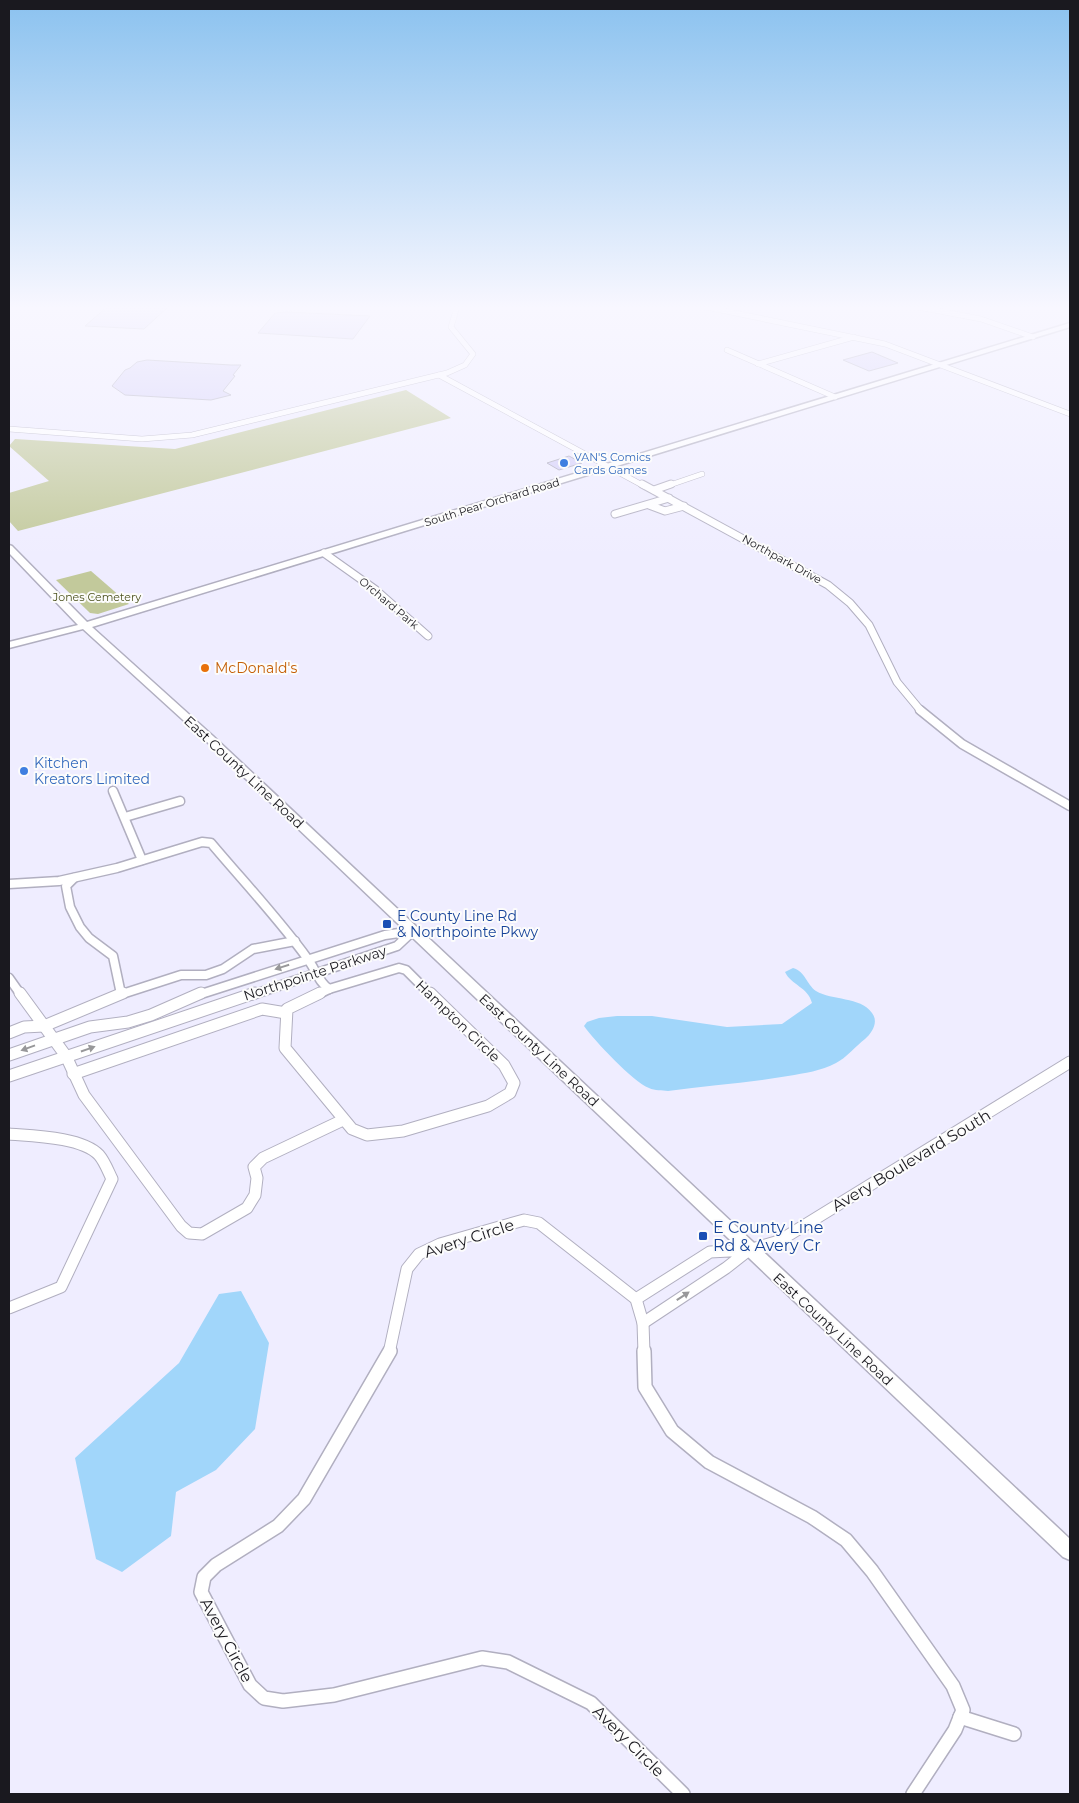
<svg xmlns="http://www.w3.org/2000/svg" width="1079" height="1803" font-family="Montserrat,sans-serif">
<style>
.green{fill:#c2c99b}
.water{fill:#a1d6fa}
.building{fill:#d5d0f9;stroke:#aeadbe}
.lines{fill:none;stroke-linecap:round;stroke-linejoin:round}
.street-far4-casing{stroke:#b1afc0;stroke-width:6}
.street-far3-casing{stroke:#b1afc0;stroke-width:9}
.street-far2-casing{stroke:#b1afc0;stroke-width:11}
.street-far1-casing{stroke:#b1afc0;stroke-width:13}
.street-casing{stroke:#b1afc0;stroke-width:16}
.secondary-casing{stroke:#b1afc0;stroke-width:3}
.street-far4{stroke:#fff;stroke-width:5}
.street-far3{stroke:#fff;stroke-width:7}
.street-far2{stroke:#fff;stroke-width:8}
.street-far1{stroke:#fff;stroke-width:11}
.street{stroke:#fff;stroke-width:13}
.secondary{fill:#fff;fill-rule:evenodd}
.oneway{fill:#98989a}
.shop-dot{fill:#3f7fe0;stroke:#fcfcfc;stroke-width:2}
.food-dot{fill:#e8710a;stroke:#fcfcfc;stroke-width:2}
.transit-dot{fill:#1a4fb4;stroke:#fcfcfc;stroke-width:2}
.labels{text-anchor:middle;stroke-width:4;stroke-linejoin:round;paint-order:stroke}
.far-shop-label{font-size:11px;fill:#366cbe;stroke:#fcfcfc;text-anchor:start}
.far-street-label{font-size:11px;fill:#1a191f;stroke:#fcfcfc}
.far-park-label{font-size:11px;fill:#4c521e;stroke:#fcfcfc}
.food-label{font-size:14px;fill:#c56008;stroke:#fcfcfc;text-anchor:start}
.shop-label{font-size:14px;fill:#366cbe;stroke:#fcfcfc;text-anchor:start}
.street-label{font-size:14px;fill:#1a191f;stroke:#fcfcfc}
.transit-label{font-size:14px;fill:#164399;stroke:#fcfcfc;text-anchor:start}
.near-street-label{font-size:16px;fill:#1a191f;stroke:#fcfcfc}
.near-transit-label{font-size:16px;fill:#164399;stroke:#fcfcfc;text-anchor:start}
</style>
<rect width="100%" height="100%" fill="#efedff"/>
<!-- green -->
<g class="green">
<path d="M406,390L451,418L18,531L9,521V493L49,481L9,446L15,439L175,449Z"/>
<path d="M91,571L129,604L98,614L90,613L56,580Z"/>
</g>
<!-- water -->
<g class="water">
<path d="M793,968C806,972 806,984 816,991C832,1001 860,996 872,1013C879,1022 872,1033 865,1039C856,1046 846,1058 836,1063C821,1071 805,1073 788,1076C748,1083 708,1085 668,1091C662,1090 655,1091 649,1088C633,1082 594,1040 584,1026L587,1022L599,1018L617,1016H652L727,1027L782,1024L812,1003C808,987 791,985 785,972Z"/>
<path d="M241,1291L269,1343L255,1429L216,1470L176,1492L171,1536L122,1572L96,1559L75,1458L179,1363L219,1294Z"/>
</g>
<!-- building -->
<g class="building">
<path d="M107,307H168L144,329L85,326Z"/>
<path d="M287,312L370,316L353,339L258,333L275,313Z"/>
<path d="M872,352L898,363L869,371L843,360Z"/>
<path d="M147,360L231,365H241L233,375L235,376L223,391L231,395L211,400L125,395L112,386L125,370L130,368L137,362Z"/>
<path d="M569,456L582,463L559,470L547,463Z"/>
</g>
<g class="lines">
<defs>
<g id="street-far4">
<path d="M706,307L885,344L1070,414"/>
<path d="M918,307L981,319L1033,337"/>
<path d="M727,350L835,397"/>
<path d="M758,364L854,337"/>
<path d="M439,375L644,486"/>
<path d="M9,429L142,439L192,435L447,373L465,365L473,354L451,327L457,307"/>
<path d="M667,486L702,474"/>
</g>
<g id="street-far3">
<path d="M642,484L828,585L850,603L869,625L897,682L921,711"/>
<path d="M654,490L671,484"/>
<path d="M649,505L665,511L684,506"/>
<path d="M615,514L669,498"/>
<path d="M324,553L376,590L428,636"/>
</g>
<g id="street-far2">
<path d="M920,710L962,744L1070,806"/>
<path d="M113,791L142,860"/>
<path d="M125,817L180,801"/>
<path d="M74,878L66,886L70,907L80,927L89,938L113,956L121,994"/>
<path d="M9,884L59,881L117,868L202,842L211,843C243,881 278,918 307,958C315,968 319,983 329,989"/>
<path d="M9,978L21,995"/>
<path d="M329,989L399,968L406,970L431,995"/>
<path d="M119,995L181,975H206L223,969L253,949L295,941"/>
<path d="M198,995L385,935L413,931"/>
<path d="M252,995L397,946L413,931"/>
<path d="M317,995L329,989"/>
</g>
<g id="street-far1">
<path d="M20,993L66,1056L84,1095L181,1226L189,1233L202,1234L247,1208L255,1195L257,1178L254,1167L263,1158L343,1120"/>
<path d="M320,993L287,1009L285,1048L352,1129L367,1135L403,1131L488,1106L510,1093L514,1083L504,1065L430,993"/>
<path d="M9,1033L24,1027L44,1026L123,993"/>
<path d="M9,1055L90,1027L128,1022L151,1015L201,993"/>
<path d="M73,1074L262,1009L286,1013"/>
<path d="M9,1076L255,993"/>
<path d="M9,1134C33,1136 82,1137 99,1155C105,1162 108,1171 112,1179L61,1287L9,1308"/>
<path d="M749,1250L779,1241L1070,1062"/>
<path d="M636,1299L710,1252L749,1250L726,1268L643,1323"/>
<path d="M389,1353L407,1269L419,1254L440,1244L524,1220L539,1223L636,1299L643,1323L644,1353"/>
</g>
<g id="street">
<path d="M390,1351L304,1499L278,1526L216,1565L204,1577L201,1592L250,1685L264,1698L283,1701L334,1695L482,1658L508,1662L591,1703L683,1794"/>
<path d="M644,1351L645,1387L672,1431L709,1462L812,1517L846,1540L872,1571L953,1686L963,1710L955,1730L913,1794"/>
<path d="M960,1717L1014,1734"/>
</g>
<path id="secondary" d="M1070,323V327L92,627L213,736L1070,1539V1560L1063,1557L205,740L83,629L9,648V642L78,625L9,553V545L12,546L87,622Z"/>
</defs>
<!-- street-far4 casing -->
<use href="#street-far4" class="street-far4-casing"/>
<!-- street-far3 casing -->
<use href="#street-far3" class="street-far3-casing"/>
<!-- street-far2 casing -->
<use href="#street-far2" class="street-far2-casing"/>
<!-- street-far1 casing -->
<use href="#street-far1" class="street-far1-casing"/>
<!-- street casing -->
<use href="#street" class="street-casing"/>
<!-- secondary casing -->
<use href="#secondary" class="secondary-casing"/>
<!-- street-far4 -->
<use href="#street-far4" class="street-far4"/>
<!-- street-far3 -->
<use href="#street-far3" class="street-far3"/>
<!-- street-far2 -->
<use href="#street-far2" class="street-far2"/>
<!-- street-far1 -->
<use href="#street-far1" class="street-far1"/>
<!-- street -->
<use href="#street" class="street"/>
<!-- secondary -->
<use href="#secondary" class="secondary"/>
</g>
<!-- one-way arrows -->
<defs><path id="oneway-solid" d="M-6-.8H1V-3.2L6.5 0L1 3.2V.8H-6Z" transform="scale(1.25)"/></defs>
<g class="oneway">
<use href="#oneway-solid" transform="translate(282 967) rotate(163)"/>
<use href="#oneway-solid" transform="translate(28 1048) rotate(160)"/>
<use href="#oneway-solid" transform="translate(88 1049) rotate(-19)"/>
<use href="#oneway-solid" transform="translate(683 1296) rotate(-33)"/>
</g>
<!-- sky -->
<linearGradient id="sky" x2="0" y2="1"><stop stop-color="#8bc2ef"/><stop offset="0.55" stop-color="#f8f7ff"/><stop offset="1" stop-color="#f8f7ff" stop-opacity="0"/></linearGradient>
<rect width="1079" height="559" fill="url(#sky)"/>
<!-- markers -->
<g class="shop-dot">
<circle cx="564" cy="463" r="5"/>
<circle cx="24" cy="771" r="5"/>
</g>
<circle class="food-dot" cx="205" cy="668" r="5"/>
<g class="transit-dot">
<rect x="382" y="919" width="10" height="10" rx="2.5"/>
<rect x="698" y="1231" width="10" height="10" rx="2.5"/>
</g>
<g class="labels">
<!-- far-shop labels -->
<g class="far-shop-label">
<text x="574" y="461">VAN'S Comics<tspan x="574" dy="13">Cards Games</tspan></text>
</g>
<!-- far-street labels -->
<g class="far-street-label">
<text transform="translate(492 502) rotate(-17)" y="4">South Pear Orchard Road</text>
<text transform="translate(782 559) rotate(29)" y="4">Northpark Drive</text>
<text transform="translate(389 603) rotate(40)" y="4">Orchard Park</text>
</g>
<!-- far-park labels -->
<g class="far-park-label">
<text x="97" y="601">Jones Cemetery</text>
</g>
<!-- food labels -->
<g class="food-label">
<text x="215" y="673">McDonald's</text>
</g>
<!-- shop labels -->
<g class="shop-label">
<text x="34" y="768">Kitchen<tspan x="34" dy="16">Kreators Limited</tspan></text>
</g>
<!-- street labels -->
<g class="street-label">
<text transform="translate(244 772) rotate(43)" y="5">East County Line Road</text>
<text transform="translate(315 973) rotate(-18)" y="5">Northpointe Parkway</text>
<text transform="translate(458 1021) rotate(44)" y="5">Hampton Circle</text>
<text transform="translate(539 1050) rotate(43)" y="5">East County Line Road</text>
<text transform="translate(833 1329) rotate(43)" y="5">East County Line Road</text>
</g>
<!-- transit labels -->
<g class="transit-label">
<text x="397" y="921">E County Line Rd<tspan x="397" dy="16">&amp; Northpointe Pkwy</tspan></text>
</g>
<!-- near-street labels -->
<g class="near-street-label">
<text transform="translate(911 1160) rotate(-31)" y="6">Avery Boulevard South</text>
<text transform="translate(469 1238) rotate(-18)" y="6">Avery Circle</text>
<text transform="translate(227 1640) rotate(62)" y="6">Avery Circle</text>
<text transform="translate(629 1741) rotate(45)" y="6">Avery Circle</text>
</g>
<!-- near-transit labels -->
<g class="near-transit-label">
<text x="713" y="1233">E County Line<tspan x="713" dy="18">Rd &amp; Avery Cr</tspan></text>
</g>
</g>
<!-- border -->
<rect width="1079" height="1803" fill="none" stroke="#1a191f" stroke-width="20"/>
</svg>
